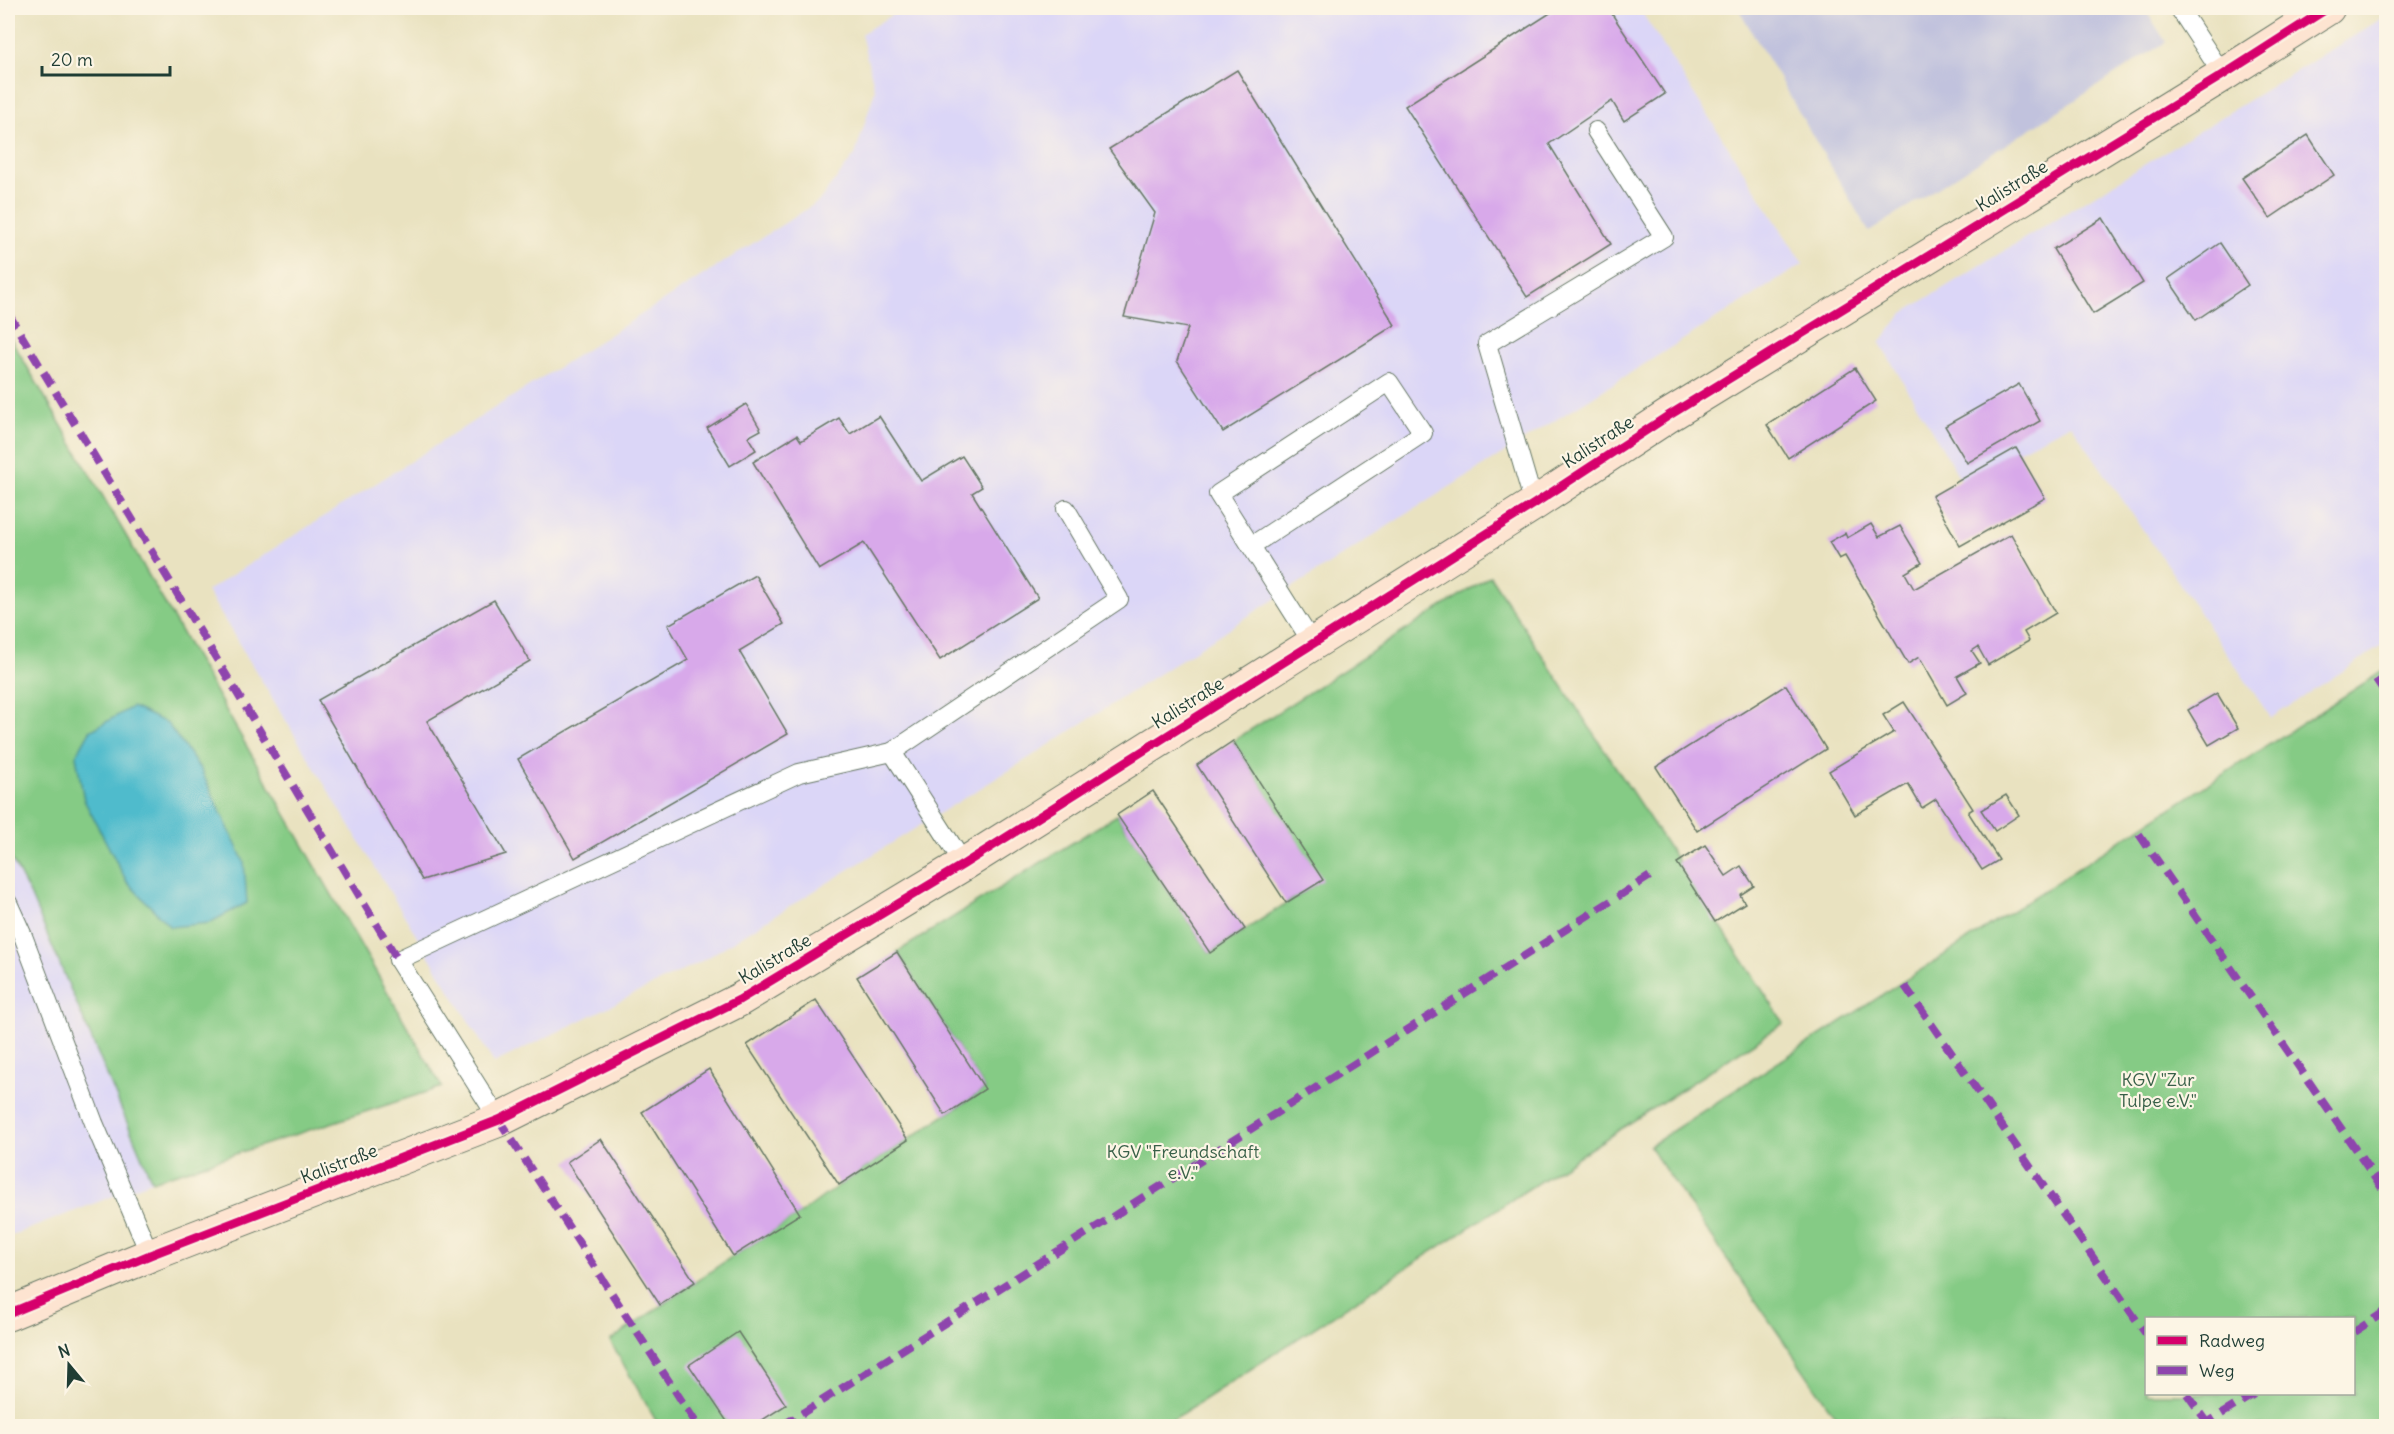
<svg xmlns="http://www.w3.org/2000/svg" width="2394" height="1434" font-family="Delius,sans-serif">
<style>
.built{fill:#dbd6f7}
.industrial{fill:#c1c2dd}
.green{fill:#85cb85;stroke:#52845c;stroke-width:1.5;fill-rule:evenodd}
.water{fill:#50bbcc;stroke:#387c80;stroke-width:1.5}
.building{fill:#d8a9ea}
.lines{fill:none;stroke-linecap:round;stroke-linejoin:round}
.lane-casing{stroke:#667765;stroke-width:20}
.secondary-casing{stroke:#667765;stroke-width:35}
.lane{stroke:#fff;stroke-width:18}
.secondary{stroke:#fde4d1;stroke-width:33}
.quiet{stroke:#8e44ad;stroke-width:8;stroke-dasharray:15 8;stroke-linecap:butt}
.cycleway-casing{stroke:#fcf5e5;stroke-width:13}
.cycleway{stroke:#d6006c;stroke-width:9}
.labels{text-anchor:middle;stroke-width:4.5;stroke-linejoin:round;paint-order:stroke}
.street-label{font-size:18px;fill:#1f3d34;stroke:#fcf5e5}
.park-label{font-size:18px;fill:#386048;stroke:#fcf5e5}
</style>
<rect width="100%" height="100%" fill="#fcf5e5"/>
<filter id="ink" filterUnits="userSpaceOnUse"><feTurbulence type="fractalNoise" baseFrequency=".0167" numOctaves="2"/><feDisplacementMap in="SourceGraphic" scale="12" xChannelSelector="R" yChannelSelector="G"/><feConvolveMatrix kernelMatrix="1 2 1 2 8 2 1 2 1" color-interpolation-filters="sRGB"/></filter>
<filter id="wash" filterUnits="userSpaceOnUse"><feTurbulence type="fractalNoise" baseFrequency=".008" numOctaves="4" result="noise"/><feDisplacementMap in="SourceGraphic" scale="24" xChannelSelector="R" yChannelSelector="G"/><feGaussianBlur stdDeviation="1.35" result="paint"/><feColorMatrix in="noise" values="0 0 0 0 0 0 0 0 0 0 0 0 0 0 0 0 0 1.4 0 .05"/><feComposite in="paint" operator="in"/></filter>
<g filter="url(#wash)">
<rect width="100%" height="100%" fill="#e9e2c0"/>
<!-- built -->
<g class="built">
<path d="M903,8H1639L1803,264L1394,522L1024,761L700,962L494,1063L207,591L818,202L855,155L875,90L861,34Z"/>
<path d="M2386,16V643L2271,718L2071,424L1961,480L1880,343L1903,313Z"/>
<path d="M8,853L85,1003L152,1181L8,1237Z"/>
</g>
<!-- industrial -->
<path class="industrial" d="M1738,8H2144L2166,42L1869,232Z"/>
<!-- green -->
<g class="green">
<path d="M8,334L125,534L442,1087L152,1181L30,894L8,852Z"/>
<path d="M1490,576L1784,1023L1163,1426H659L610,1341L733,1256L800,1214L839,1185L985,1089L897,952L1117,815L1210,953L1322,880L1233,741Z"/>
<path d="M2386,669V1426H1842L1649,1146ZM2146,1318H2354V1394H2146Z"/>
</g>
<!-- water -->
<path class="water" d="M132,707L167,723L201,770L244,862L247,903L209,923L170,927L127,882L84,800L76,756L90,731Z"/>
<g id="blocks">
<!-- building -->
<g class="building">
<path d="M1558,8H1608L1665,94L1624,121L1612,101L1549,144L1611,244L1527,297L1405,106Z"/>
<path d="M1237,70L1395,325L1223,432L1177,361L1188,328L1124,317L1155,213L1109,149Z"/>
<path d="M2308,135L2334,175L2270,218L2242,178Z"/>
<path d="M2103,218L2143,283L2093,314L2053,249Z"/>
<path d="M2220,243L2248,285L2196,320L2168,279Z"/>
<path d="M1855,368L1876,401L1788,458L1767,425Z"/>
<path d="M2019,384L2040,421L1967,463L1945,426Z"/>
<path d="M746,404L761,430L748,437L756,450L730,466L707,428Z"/>
<path d="M879,416L921,481L962,456L982,487L972,493L1038,598L940,660L864,543L819,570L753,462L797,435L801,441L839,418L850,434Z"/>
<path d="M2016,448L2045,498L1960,546L1932,496Z"/>
<path d="M1871,524L1879,537L1900,526L1922,563L1905,573L1914,589L2011,534L2056,613L2024,632L2029,641L1988,665L1978,647L1972,651L1980,663L1957,676L1967,693L1947,705L1919,657L1908,664L1845,556L1839,559L1829,542L1845,533L1847,538Z"/>
<path d="M755,575L784,624L739,651L788,734L575,858L518,759L688,660L668,625Z"/>
<path d="M494,600L530,661L427,721L506,854L422,880L318,700Z"/>
<path d="M1786,685L1826,749L1697,831L1656,767Z"/>
<path d="M2217,693L2238,728L2209,745L2188,710Z"/>
<path d="M1904,702L1973,809L1968,812L1999,860L1982,870L1936,799L1922,808L1908,784L1855,815L1829,771L1894,732L1883,715Z"/>
<path d="M1233,741L1323,880L1286,903L1197,765Z"/>
<path d="M1153,791L1245,929L1210,953L1117,815Z"/>
<path d="M2006,795L2019,815L1995,831L1981,810Z"/>
<path d="M1705,845L1726,876L1741,866L1754,886L1740,895L1745,903L1715,922L1677,863Z"/>
<path d="M897,952L985,1089L945,1115L857,977Z"/>
<path d="M816,1000L908,1140L839,1185L747,1045Z"/>
<path d="M709,1069L800,1214L733,1256L642,1112Z"/>
<path d="M601,1139L695,1282L660,1305L567,1162Z"/>
<path d="M738,1332L786,1405L753,1426H730L689,1365Z"/>
</g>
</g>
</g>
<g filter="url(#ink)">
<use href="#blocks" fill-opacity="0" stroke="#667765" stroke-width="1.5"/>
<g class="lines">
<defs>
<g id="lane">
<path d="M2179,8L2223,75"/>
<path d="M1534,504L1487,344L1664,237L1596,131"/>
<path d="M1251,546L1423,433L1389,382L1218,494L1313,644"/>
<path d="M892,752L1119,599L1066,509"/>
<path d="M8,903L23,936L94,1123L150,1255"/>
<path d="M499,1120L398,960L799,773L892,752L964,864"/>
</g>
<path id="secondary" d="M8,1314L150,1255L499,1120L739,1000L964,864L1534,504L1668,416L2223,75L2328,8"/>
</defs>
<!-- lane casing -->
<use href="#lane" class="lane-casing"/>
<!-- secondary casing -->
<use href="#secondary" class="secondary-casing"/>
<!-- lane -->
<use href="#lane" class="lane"/>
<!-- secondary -->
<use href="#secondary" class="secondary"/>
<!-- quiet -->
<g class="quiet">
<path d="M8,313L398,960"/>
<path d="M2376,679L2386,694"/>
<path d="M2139,834L2386,1194"/>
<path d="M1905,986L2146,1334"/>
<path d="M499,1120L698,1426"/>
<path d="M2354,1332L2386,1311"/>
<path d="M2187,1394L2208,1423"/>
<path d="M782,1426L1655,873"/>
<path d="M2202,1426L2254,1394"/>
</g>
<defs>
<path id="cycleway" d="M8,1314L150,1255L499,1120L739,1000L964,864L1534,504L1668,416L2223,75L2328,8"/>
</defs>
<!-- cycleway casing -->
<use href="#cycleway" class="cycleway-casing"/>
<!-- cycleway -->
<use href="#cycleway" class="cycleway"/>
</g>
</g>
<g class="labels">
<!-- street labels -->
<g class="street-label">
<text transform="translate(2012 186) rotate(-32)" y="6">Kalistraße</text>
<text transform="translate(1598 442) rotate(-33)" y="6">Kalistraße</text>
<text transform="translate(1188 703) rotate(-32)" y="6">Kalistraße</text>
<text transform="translate(775 959) rotate(-31)" y="6">Kalistraße</text>
<text transform="translate(339 1164) rotate(-21)" y="6">Kalistraße</text>
</g>
<!-- park labels -->
<g class="park-label">
<text x="2158" y="1086">KGV "Zur<tspan x="2158" dy="21">Tulpe e.V."</tspan></text>
<text x="1183" y="1158">KGV "Freundschaft<tspan x="1183" dy="21">e.V."</tspan></text>
</g>
</g>
<!-- margin -->
<rect width="2394" height="1434" fill="none" stroke="#fcf5e5" stroke-width="30"/>
<!-- legend -->
<rect x="2145" y="1317" width="210" height="78" fill="#fcf5e5" stroke="#a4ab9e" stroke-width="1.5"/>
<rect x="2157" y="1336" width="30" height="9" fill="#d6006c" stroke="#a4ab9e" stroke-width="1.5"/>
<text x="2199" y="1347" font-size="18" fill="#1f3d34">Radweg</text>
<rect x="2157" y="1366" width="30" height="9" fill="#8e44ad" stroke="#a4ab9e" stroke-width="1.5"/>
<text x="2199" y="1377" font-size="18" fill="#1f3d34">Weg</text>
<!-- north arrow -->
<g transform="translate(69 1365) rotate(341)" stroke="#fcf5e5" stroke-width="4.5" paint-order="stroke">
<path d="M0-4.5L10 22L0 15L-10 22Z" fill="#1f3d34"/>
<text y="-9" font-size="16" font-weight="bold" text-anchor="middle" fill="#1f3d34">N</text>
</g>
<!-- scale -->
<path d="M42 66v9h128v-9" fill="none" stroke="#1f3d34" stroke-width="3"/>
<text x="51" y="66" font-size="18" fill="#1f3d34" stroke="#fcf5e5" stroke-width="4.5" paint-order="stroke">20 m</text>
</svg>
